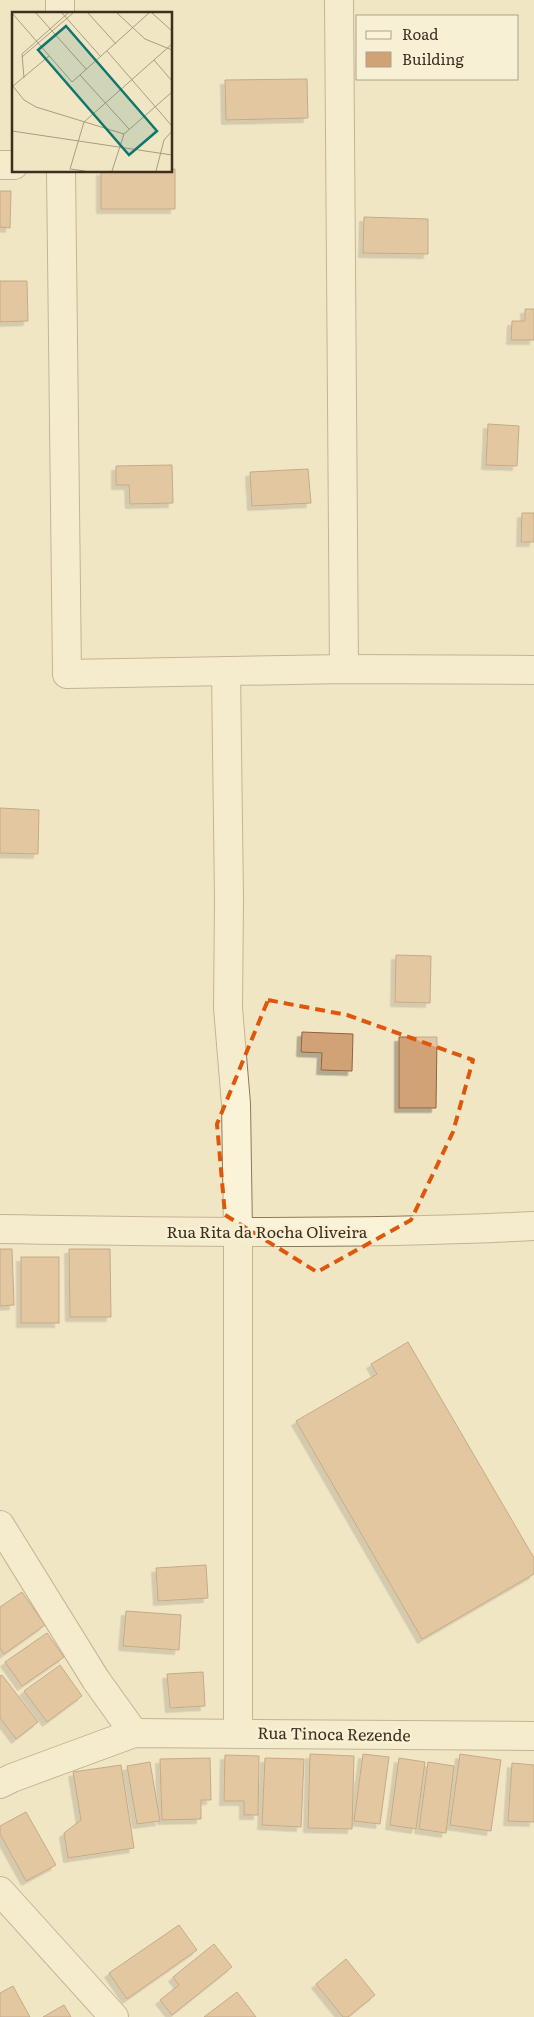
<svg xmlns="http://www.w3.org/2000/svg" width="534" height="2017" font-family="Literata,serif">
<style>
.building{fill:#d2a277;stroke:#8f623d;filter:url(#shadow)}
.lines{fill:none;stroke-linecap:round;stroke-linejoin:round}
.minor-casing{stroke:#8e7859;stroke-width:30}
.minor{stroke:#fbf3d8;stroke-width:28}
.marked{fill:none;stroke:#df570d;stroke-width:4;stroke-dasharray:10 6;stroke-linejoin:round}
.labels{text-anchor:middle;stroke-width:5;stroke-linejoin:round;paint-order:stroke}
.street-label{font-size:16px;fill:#3d2e1e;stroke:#f8f0d4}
.inset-road{fill:none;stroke:#a99c82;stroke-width:1}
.view{fill:#0f766e;fill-opacity:0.15;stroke:#0f766e;stroke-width:2.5}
.inset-edge{fill:none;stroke:#3d2e1e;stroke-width:2.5}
</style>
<defs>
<filter id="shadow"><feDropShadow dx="-4.5" dy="4.5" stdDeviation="0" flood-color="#0004"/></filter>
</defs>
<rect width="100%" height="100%" fill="#f1e6c4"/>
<!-- building -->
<g class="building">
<path d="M307,79L308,118L226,120L225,80Z"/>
<path d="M171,169H175V209H101V171H171Z"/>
<path d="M0,191H11L10,228L0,227Z"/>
<path d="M364,217L428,219V254L363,253Z"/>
<path d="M0,281H27L28,321L0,322Z"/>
<path d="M525,309H534V340H511L512,321H525Z"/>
<path d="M488,424L519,426L517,466L486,465Z"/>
<path d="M172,465L173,503L130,504L129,485H116V466Z"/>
<path d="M308,469L311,503L252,506L250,472Z"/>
<path d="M522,513H534V542H521Z"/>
<path d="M0,808L39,810L38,854L0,853Z"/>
<path d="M396,955L431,956L430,1003L395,1002Z"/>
<path d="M302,1032L353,1034L352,1071L321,1070L322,1053L301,1052Z"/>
<path d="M399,1037H437L436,1108H399Z"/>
<path d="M0,1249H12L14,1305L0,1306Z"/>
<path d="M69,1249H110L111,1317H70Z"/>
<rect x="21" y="1257" width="38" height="66"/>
<path d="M408,1342L534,1558V1574L422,1639L296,1421L377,1374L371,1364Z"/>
<path d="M206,1565L208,1598L158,1601L156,1568Z"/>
<path d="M22,1592L45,1625L4,1654L0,1648V1607Z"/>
<path d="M126,1611L181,1615L179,1650L123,1646Z"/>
<path d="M47,1633L64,1657L22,1686L5,1662Z"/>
<path d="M60,1665L82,1696L47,1722L24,1691Z"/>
<path d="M203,1672L205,1706L170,1708L167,1674Z"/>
<path d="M2,1675L38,1722L16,1739L0,1718V1676Z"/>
<path d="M310,1754L354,1756L352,1829L308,1828Z"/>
<path d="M363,1754L389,1757L380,1824L354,1821Z"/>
<path d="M460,1754L501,1760L491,1831L450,1825Z"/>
<path d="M225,1755L259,1756L258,1815H244V1801H224Z"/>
<path d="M210,1758L211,1800H201V1819L162,1820L160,1759Z"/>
<path d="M265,1758L304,1759L301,1827L262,1825Z"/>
<path d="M399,1758L425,1762L416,1829L390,1825Z"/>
<path d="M150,1762L160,1821L137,1824L127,1766Z"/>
<path d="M428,1762L454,1766L446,1833L419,1829Z"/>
<path d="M512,1763L534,1765V1822L508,1821Z"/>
<path d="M121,1765L134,1848L68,1858L64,1833L81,1820L73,1772Z"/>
<path d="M26,1812L56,1865L26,1881L0,1834V1826Z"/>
<path d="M179,1925L197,1950L127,1999L109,1973Z"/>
<path d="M214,1944L232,1967L172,2015L160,2000L179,1985L173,1977Z"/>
<path d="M346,1959L375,1995L348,2017H343L316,1984Z"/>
<path d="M13,1986L30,2017H0V1993Z"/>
<path d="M237,1992L256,2017H204Z"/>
<path d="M64,2005L71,2017H43Z"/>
</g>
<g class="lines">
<defs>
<g id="minor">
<path d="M60,0V14"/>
<path d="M339,0L344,669"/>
<path d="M0,165H14"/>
<path d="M61,171L67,674L344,669L534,670"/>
<path d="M226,671L229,899L228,1008L236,1104L238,1233V1732"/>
<path d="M0,1229C178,1232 356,1235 534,1226"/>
<path d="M0,1525L96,1680L134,1733"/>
<path d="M0,1784L12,1778L134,1733L534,1736"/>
<path d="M0,1891L114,2017"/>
</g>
</defs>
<!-- minor casing -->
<use href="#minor" class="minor-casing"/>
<!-- minor -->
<use href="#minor" class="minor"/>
</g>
<!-- marked area -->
<path d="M0 0H534V2017H0ZM268,1000L347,1015L473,1060L453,1132L411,1220L317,1272L225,1215L217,1124Z" fill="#f1e6c4" fill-opacity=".55" fill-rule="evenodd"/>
<path class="marked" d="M268,1000L347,1015L473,1060L453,1132L411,1220L317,1272L225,1215L217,1124Z"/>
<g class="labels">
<!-- street labels -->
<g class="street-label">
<text x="267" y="1238">Rua Rita da Rocha Oliveira</text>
<text transform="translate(334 1734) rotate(1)" y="6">Rua Tinoca Rezende</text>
</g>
</g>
<!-- overview -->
<g transform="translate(12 12)">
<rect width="160" height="160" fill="#f1e6c4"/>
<path class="inset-road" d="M0,1L60,70L137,1M24,1L74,57M50,1L89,45M76,1L104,32M105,1L133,27L160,38M140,1L160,19M95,39L160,114M10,45L61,1M142,48L160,69M68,63L117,117M12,66L10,42L56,1M0,73L12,88L24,95L112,122M1,74L37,44M0,119L160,143M73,159L58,157L72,110L160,32M100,159L112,122L160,80M144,159L152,128L160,119"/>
<path class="view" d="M54,14L145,119L117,143L26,38Z"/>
<rect width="160" height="160" class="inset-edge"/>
</g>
<!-- legend -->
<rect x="356" y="15" width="162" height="65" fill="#f8f0d4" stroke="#ada28b"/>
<rect x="366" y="31" width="25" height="8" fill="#fbf3d8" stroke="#ada28b"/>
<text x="402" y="40" font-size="15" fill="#3d2e1e">Road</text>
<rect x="366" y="52" width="25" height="15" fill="#d2a277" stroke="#ada28b"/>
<text x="402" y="65" font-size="15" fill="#3d2e1e">Building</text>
</svg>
